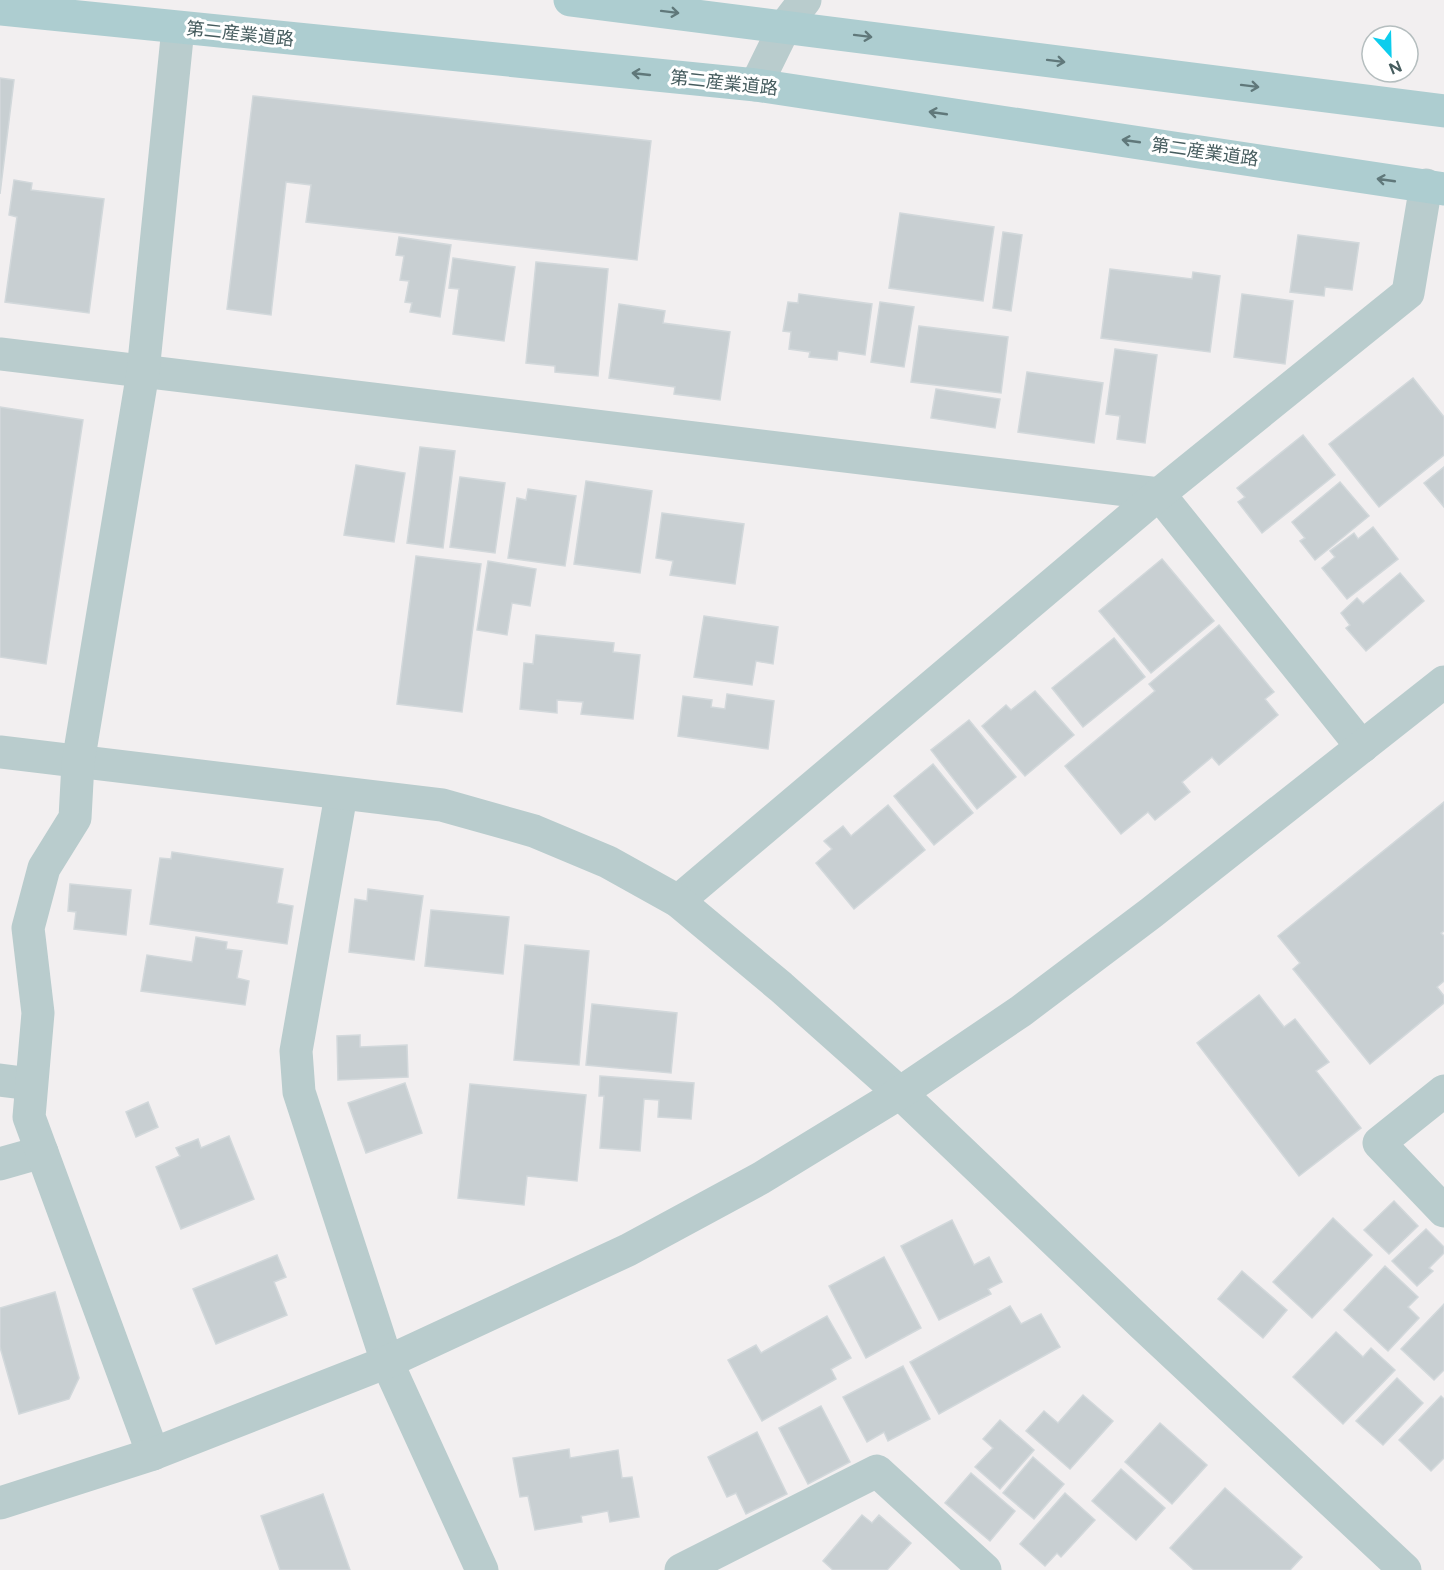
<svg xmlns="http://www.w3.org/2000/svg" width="1444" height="1570" font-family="Figtree,'Noto Sans JP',sans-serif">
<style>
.building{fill:#c8cfd2;stroke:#d2d8db;stroke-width:1.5}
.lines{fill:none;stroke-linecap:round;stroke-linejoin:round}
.minor{stroke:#b9cccd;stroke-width:33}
.tertiary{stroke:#b9cccd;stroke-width:33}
.primary{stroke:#adcdd0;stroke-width:33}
.oneway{stroke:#60787a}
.labels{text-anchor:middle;stroke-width:6;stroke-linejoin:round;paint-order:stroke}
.street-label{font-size:18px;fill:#465c5e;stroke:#fff}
</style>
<rect width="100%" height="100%" fill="#f2eff0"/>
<!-- building -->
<g class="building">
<path d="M0,78L14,80L0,194Z"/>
<path d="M253,96L651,141L637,260L306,222L311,185L286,182L271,315L227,309Z"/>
<path d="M14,180L32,183L31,190L104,199L89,313L5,302L17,217L9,215Z"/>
<path d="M900,213L994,227L983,301L889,288Z"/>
<path d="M1003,232L1022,235L1011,311L993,308Z"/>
<path d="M1298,235L1359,243L1352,290L1325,287L1324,296L1290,292Z"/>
<path d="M399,237L451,245L440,317L410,312L412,303L405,302L409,281L400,280L404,256L396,255Z"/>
<path d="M453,258L515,267L504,341L453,334L459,289L449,288Z"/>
<path d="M536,262L608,269L598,376L555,372V366L526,363Z"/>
<path d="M1110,269L1192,279L1193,272L1220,276L1210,352L1101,338Z"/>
<path d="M799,294L872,304L865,355L838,351L837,360L809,357L810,352L789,349L791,332L783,331L788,302L798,303Z"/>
<path d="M1242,294L1293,301L1285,364L1234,357Z"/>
<path d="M880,302L914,307L904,367L871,362Z"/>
<path d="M619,304L665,311L663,323L730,332L720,400L674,394L675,387L609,378Z"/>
<path d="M919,326L1008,337L1001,393L911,382Z"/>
<path d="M1115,349L1157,355L1145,443L1117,439L1120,416L1106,414Z"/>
<path d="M1027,372L1103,383L1094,443L1018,432Z"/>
<path d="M1413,378L1444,417V455L1379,507L1329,444Z"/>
<path d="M936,389L1000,399L995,428L931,418Z"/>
<path d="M0,407L83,420L46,664L0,657Z"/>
<path d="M1303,435L1335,475L1262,533L1238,502L1245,497L1237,488Z"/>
<path d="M420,447L455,451L443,548L407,543Z"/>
<path d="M356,465L405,473L394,542L344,535Z"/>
<path d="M1444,467V507L1424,483Z"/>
<path d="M460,477L505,483L495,553L450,547Z"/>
<path d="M586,481L652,491L640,573L574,564Z"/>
<path d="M1340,482L1369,516L1315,560L1300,541L1305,538L1292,522Z"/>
<path d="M528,489L576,496L565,566L508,558L517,498L526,500Z"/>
<path d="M662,513L744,524L735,584L670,575L673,561L656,558Z"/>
<path d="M1373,527L1398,559L1347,599L1322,568L1335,557L1330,551L1354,533L1358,539Z"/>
<path d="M416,556L481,564L462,712L397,704Z"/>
<path d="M1162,559L1214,621L1151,673L1099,611Z"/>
<path d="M488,561L536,569L530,606L512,603L507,635L477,630Z"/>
<path d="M1400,573L1424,601L1366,651L1346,628L1350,625L1341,613L1357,598L1363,604Z"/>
<path d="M704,616L778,627L773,664L756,661L752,685L694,677Z"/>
<path d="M1219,625L1274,692L1265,699L1278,715L1219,765L1212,757L1182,782L1190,792L1155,820L1148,812L1121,834L1065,766L1155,691L1149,684Z"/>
<path d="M536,635L614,643L613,652L640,655L633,719L581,714L583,702L557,700V713L520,709L524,663L533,664Z"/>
<path d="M1114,638L1145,677L1083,727L1052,688Z"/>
<path d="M1035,691L1074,735L1025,776L982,726L1006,705L1011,710Z"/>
<path d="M727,694L774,701L768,749L678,736L683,696L712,700L711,707L725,709Z"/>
<path d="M969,720L1016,777L977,809L931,750Z"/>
<path d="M933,764L973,813L934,845L894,796Z"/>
<path d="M1444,802V931L1441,933L1444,936V981L1437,987L1444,996V1003L1370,1064L1293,969L1300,963L1278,936Z"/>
<path d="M888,805L925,850L854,909L816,863L832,849L824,841L843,826L851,836Z"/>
<path d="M172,852L283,869L277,903L293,906L287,944L150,924L160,858L171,859Z"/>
<path d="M70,884L131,890L126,935L74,929L76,912L68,911Z"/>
<path d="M368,889L423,896L414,960L349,952L355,899L367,901Z"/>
<path d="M431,910L509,917L503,974L425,966Z"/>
<path d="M196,937L227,942L226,949L242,951L237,978L249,981L245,1005L141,991L147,955L192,962Z"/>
<path d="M525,945L589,951L579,1065L514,1060Z"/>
<path d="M1259,995L1284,1027L1295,1019L1329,1062L1316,1071L1361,1128L1299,1176L1197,1043Z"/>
<path d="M592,1004L677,1013L671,1073L586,1065Z"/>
<path d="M360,1035V1047L407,1045L408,1077L338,1080L337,1036Z"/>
<path d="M600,1076L694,1083L691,1119L658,1117L659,1100L644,1099L640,1151L600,1148L604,1096H599Z"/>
<path d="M405,1083L422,1133L366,1153L348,1103Z"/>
<path d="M470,1084L586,1095L577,1181L527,1176L524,1205L458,1198Z"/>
<path d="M148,1102L158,1127L136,1137L126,1112Z"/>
<path d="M229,1136L254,1199L181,1229L156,1167L180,1156L176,1148L198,1139L201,1148Z"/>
<path d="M1394,1201L1418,1226L1389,1254L1364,1230Z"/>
<path d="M1333,1218L1372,1255L1312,1318L1273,1282Z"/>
<path d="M952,1220L974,1265L989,1257L1002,1282L988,1289L991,1294L939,1320L901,1246Z"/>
<path d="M1426,1229L1444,1247V1253L1429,1268L1433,1271L1417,1286L1392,1261Z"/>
<path d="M277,1255L286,1277L274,1282L287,1315L216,1344L193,1289Z"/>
<path d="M884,1257L921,1328L866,1358L829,1286Z"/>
<path d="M1385,1266L1418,1297L1408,1307L1419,1318L1388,1351L1344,1310Z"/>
<path d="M1242,1271L1287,1310L1263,1338L1218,1299Z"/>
<path d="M55,1292L79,1378L69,1399L19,1414L0,1347V1308Z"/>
<path d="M1444,1304V1370L1434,1380L1401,1349Z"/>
<path d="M1010,1306L1021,1324L1041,1314L1060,1347L939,1414L910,1362Z"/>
<path d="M827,1316L851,1358L831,1369L836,1379L762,1421L728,1360L756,1345L761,1353Z"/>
<path d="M1336,1332L1363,1357L1371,1348L1395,1370L1343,1424L1293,1377Z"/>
<path d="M903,1366L930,1419L888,1441L884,1432L867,1442L843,1397Z"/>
<path d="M1397,1378L1423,1403L1383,1445L1356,1421Z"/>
<path d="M1083,1395L1113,1421L1070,1469L1026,1431L1044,1411L1058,1423Z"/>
<path d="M1441,1396L1444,1399V1458L1431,1471L1399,1440Z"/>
<path d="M821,1406L850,1462L808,1484L779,1428Z"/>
<path d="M1000,1420L1034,1450L1000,1489L975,1467L993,1448L983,1439Z"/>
<path d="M1160,1423L1207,1465L1172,1504L1125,1462Z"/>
<path d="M757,1432L787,1494L746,1514L736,1493L727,1497L708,1457Z"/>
<path d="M569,1449L570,1458L618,1450L622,1478L632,1477L639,1517L610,1522L608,1511L581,1516L582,1522L535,1530L528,1496L520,1497L513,1458Z"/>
<path d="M1033,1457L1064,1484L1034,1519L1003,1493Z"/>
<path d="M1121,1469L1165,1508L1136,1540L1092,1501Z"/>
<path d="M971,1473L1015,1511L990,1541L945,1503Z"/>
<path d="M1225,1488L1302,1557L1290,1570H1194L1170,1548Z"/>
<path d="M1065,1493L1095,1520L1061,1557L1057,1553L1045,1566L1020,1544Z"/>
<path d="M323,1494L350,1570H280L261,1516Z"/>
<path d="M862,1515L872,1523L879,1515L911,1543L887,1570H833L823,1561Z"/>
</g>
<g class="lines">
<!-- minor -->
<g class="minor">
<path d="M756,85L785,26L805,0"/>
<path d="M0,354L1159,494L1362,747"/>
<path d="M341,795L296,1051L299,1092L387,1362L482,1570"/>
<path d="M678,901L1159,494L1408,293L1426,185"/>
<path d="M0,1080L31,1084"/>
<path d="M1444,1091L1379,1143L1444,1211"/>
<path d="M0,1164L42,1152"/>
<path d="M681,1570L877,1471L985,1570"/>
</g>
<!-- tertiary -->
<g class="tertiary">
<path d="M0,752L442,805L534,831L608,862L678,901L781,987L900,1093L1141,1323L1405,1570"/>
<path d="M153,1454L29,1117L38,1013L28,928L44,868L75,818L78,763L143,372L178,28"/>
<path d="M0,1503L153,1454L387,1362L628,1250L761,1178L900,1093L1021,1011L1151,913L1444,682"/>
</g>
<!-- primary -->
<g class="primary">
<path d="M570,0L1444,111"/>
<path d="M0,9L756,85L1444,189"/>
</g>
</g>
<!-- one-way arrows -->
<defs><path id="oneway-shaft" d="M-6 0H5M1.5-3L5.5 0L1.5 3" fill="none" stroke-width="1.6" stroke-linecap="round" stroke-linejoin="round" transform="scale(1.5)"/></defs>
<g class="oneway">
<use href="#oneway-shaft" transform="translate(670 12) rotate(7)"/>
<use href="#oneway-shaft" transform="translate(863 36) rotate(7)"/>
<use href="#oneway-shaft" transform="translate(1056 61) rotate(7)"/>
<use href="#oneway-shaft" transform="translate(641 74) rotate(-174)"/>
<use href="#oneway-shaft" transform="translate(1250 86) rotate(7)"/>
<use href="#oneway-shaft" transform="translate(938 113) rotate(-172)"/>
<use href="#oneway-shaft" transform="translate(1131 141) rotate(-172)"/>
<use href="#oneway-shaft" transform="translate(1386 180) rotate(-172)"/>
</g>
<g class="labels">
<!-- street labels -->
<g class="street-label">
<text transform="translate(240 34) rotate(6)" y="6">第二産業道路</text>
<text transform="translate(724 83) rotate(6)" y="6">第二産業道路</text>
<text transform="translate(1205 152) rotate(8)" y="6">第二産業道路</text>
</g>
</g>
<!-- north arrow -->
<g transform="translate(1390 54) rotate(158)"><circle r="28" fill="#ffffff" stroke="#b5bebf" stroke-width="1.5"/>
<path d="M0-4.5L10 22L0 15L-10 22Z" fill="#0dcded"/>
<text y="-9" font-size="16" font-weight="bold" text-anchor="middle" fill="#465c5e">N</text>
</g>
</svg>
